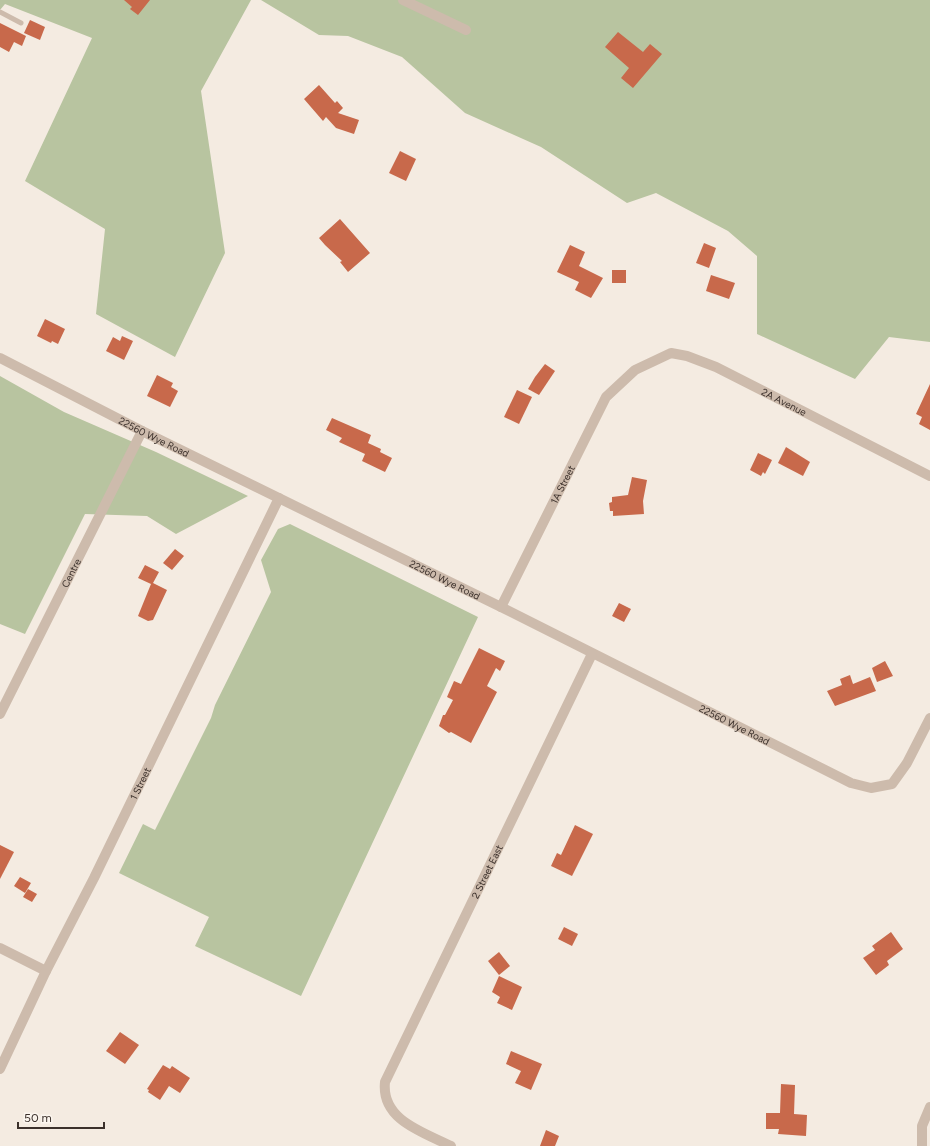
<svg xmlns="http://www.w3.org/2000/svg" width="930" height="1146" font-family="Figtree,sans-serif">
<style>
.green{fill:#b8c4a0}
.building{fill:#c8694b}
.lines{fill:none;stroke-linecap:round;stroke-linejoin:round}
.lane{stroke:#cdbbac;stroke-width:5}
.street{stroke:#cdbbac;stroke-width:10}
.labels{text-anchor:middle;stroke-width:3.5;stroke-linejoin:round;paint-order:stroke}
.street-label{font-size:10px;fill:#3b302b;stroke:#fbf5ee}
</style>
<rect width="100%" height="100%" fill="#f4ebe1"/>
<!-- green -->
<g class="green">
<path d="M0,0H251L201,91L225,253L175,357L96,314L105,229L25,181L92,38L5,4L0,10Z"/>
<path d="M261,0H930V342L889,337L855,379L757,334V256L728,231L656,193L627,203L541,147L465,113L402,57L348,36L319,35Z"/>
<path d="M0,376L64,412L156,452L248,496L176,534L147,516L85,514L25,634L0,624Z"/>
<path d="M290,524L478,617L301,996L195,946L209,917L119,873L143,824L155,830L211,718L215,705L271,592L261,560L278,529Z"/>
</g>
<!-- building -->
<g class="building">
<path d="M124,0H150L138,15L130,9L132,7Z"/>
<path d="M30,20L45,27L40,40L24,33Z"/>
<path d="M0,23L26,36L22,46L14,42L9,52L0,47Z"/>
<path d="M618,32L643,52L650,44L662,54L633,88L621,78L629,68L605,47Z"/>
<path d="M319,85L335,103L337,101L343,108L338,113L359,120L354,134L336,128L326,117L323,121L304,99Z"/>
<path d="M400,151L416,159L406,181L389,173Z"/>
<path d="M340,219L370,253L348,272L340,262L342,261L325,245L319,238Z"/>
<path d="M704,243L716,248L709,268L696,263Z"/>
<path d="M570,245L585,252L579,266L603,278L591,298L575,290L579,282L557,272Z"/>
<rect x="612" y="270" width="14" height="13"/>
<path d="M711,275L735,283L729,299L706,291Z"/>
<path d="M45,319L65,329L58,344L52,341L51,343L37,336Z"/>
<path d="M122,336L133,341L124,360L106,351L113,337L120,341Z"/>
<path d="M545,364L555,371L539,395L528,389L535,377Z"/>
<path d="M157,375L173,383L171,387L178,391L170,407L147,396Z"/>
<path d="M930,384V430L919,424L922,417L916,414Z"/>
<path d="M517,390L532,397L519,424L504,417Z"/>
<path d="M332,418L371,435L368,443L381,449L380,452L392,458L385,472L362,461L365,454L339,442L342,438L326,430Z"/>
<path d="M786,447L810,462L803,476L778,463Z"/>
<path d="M758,453L772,460L765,474L763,472L761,476L750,470Z"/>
<path d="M632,477L647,480L643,501L644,514L613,516V511H610L609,503L612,502V497L628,495Z"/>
<path d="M175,549L184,556L172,570L163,563Z"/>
<path d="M145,565L159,572L153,583L167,590L153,620L148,621L138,616L151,584L138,578Z"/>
<path d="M619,603L631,609L624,622L612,616Z"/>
<path d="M479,648L505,661L500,671L496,668L487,686L497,692L471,743L451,732L449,733L439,726L443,715H445L453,700L447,697L454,681L461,684Z"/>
<path d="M885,661L893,676L877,682L872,668Z"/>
<path d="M850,675L853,684L870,677L876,691L835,706L827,691L842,685L840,679Z"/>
<path d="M575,825L593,834L572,876L551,866L557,853L561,855Z"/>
<path d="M0,845L14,852L0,879Z"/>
<path d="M20,877L31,883L25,893L14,886Z"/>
<path d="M28,889L37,894L32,902L23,897Z"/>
<path d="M564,927L578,934L572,946L558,939Z"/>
<path d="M891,932L903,949L887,961L889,965L876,975L863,958L875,950L872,946Z"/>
<path d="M499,952L510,966L499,975L488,961Z"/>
<path d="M499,976L522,987L512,1010L497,1003L500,997L492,992Z"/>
<path d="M120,1032L139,1045L125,1064L106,1051Z"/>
<path d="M511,1051L542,1064L531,1090L515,1083L521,1071L506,1064Z"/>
<path d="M163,1065L170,1069L172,1066L190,1078L180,1093L169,1086L160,1100L148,1092L149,1090L147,1089Z"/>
<path d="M781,1084L795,1085L794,1114L807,1115L806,1136L778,1134L779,1129H766V1113H780Z"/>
<path d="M546,1130L559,1136L555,1146H540Z"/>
</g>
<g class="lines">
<!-- lane -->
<path class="lane" d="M0,12L21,23"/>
<!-- street -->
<g class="street">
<path d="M403,0L466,30"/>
<path id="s1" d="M0,358L142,431L501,607L851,783L871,788L892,784L907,763L930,718"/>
<path id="s2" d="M501,607L606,397L635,370L671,353L687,356L716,367L930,476"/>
<path id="s3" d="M0,714L142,431"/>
<path d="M0,948L46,971"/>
<path id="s4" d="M0,1069L46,971L94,878L279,498"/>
<path id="s5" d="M451,1146C423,1132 381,1120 385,1082L592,654"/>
<path d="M922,1146V1126L930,1107"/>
</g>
</g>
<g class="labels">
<!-- street labels -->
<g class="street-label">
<text dy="4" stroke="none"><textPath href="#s2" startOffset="438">2A Avenue</textPath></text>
<text dy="4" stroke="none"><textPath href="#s1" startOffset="173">22560 Wye Road</textPath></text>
<text dy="4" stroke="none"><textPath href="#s2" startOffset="137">1A Street</textPath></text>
<text dy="4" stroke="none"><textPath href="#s3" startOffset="158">Centre</textPath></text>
<text dy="4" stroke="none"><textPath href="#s1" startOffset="497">22560 Wye Road</textPath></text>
<text dy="4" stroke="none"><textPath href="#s1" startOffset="821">22560 Wye Road</textPath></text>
<text dy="4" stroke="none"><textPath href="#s4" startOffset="318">1 Street</textPath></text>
<text dy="4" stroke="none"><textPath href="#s5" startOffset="333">2 Street East</textPath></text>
</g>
</g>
<!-- scale -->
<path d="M18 1122v6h86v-6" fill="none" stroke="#3b302b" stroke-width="2"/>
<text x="24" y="1122" font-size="12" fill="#3b302b" stroke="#fbf5ee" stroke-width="3" paint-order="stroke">50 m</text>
</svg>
